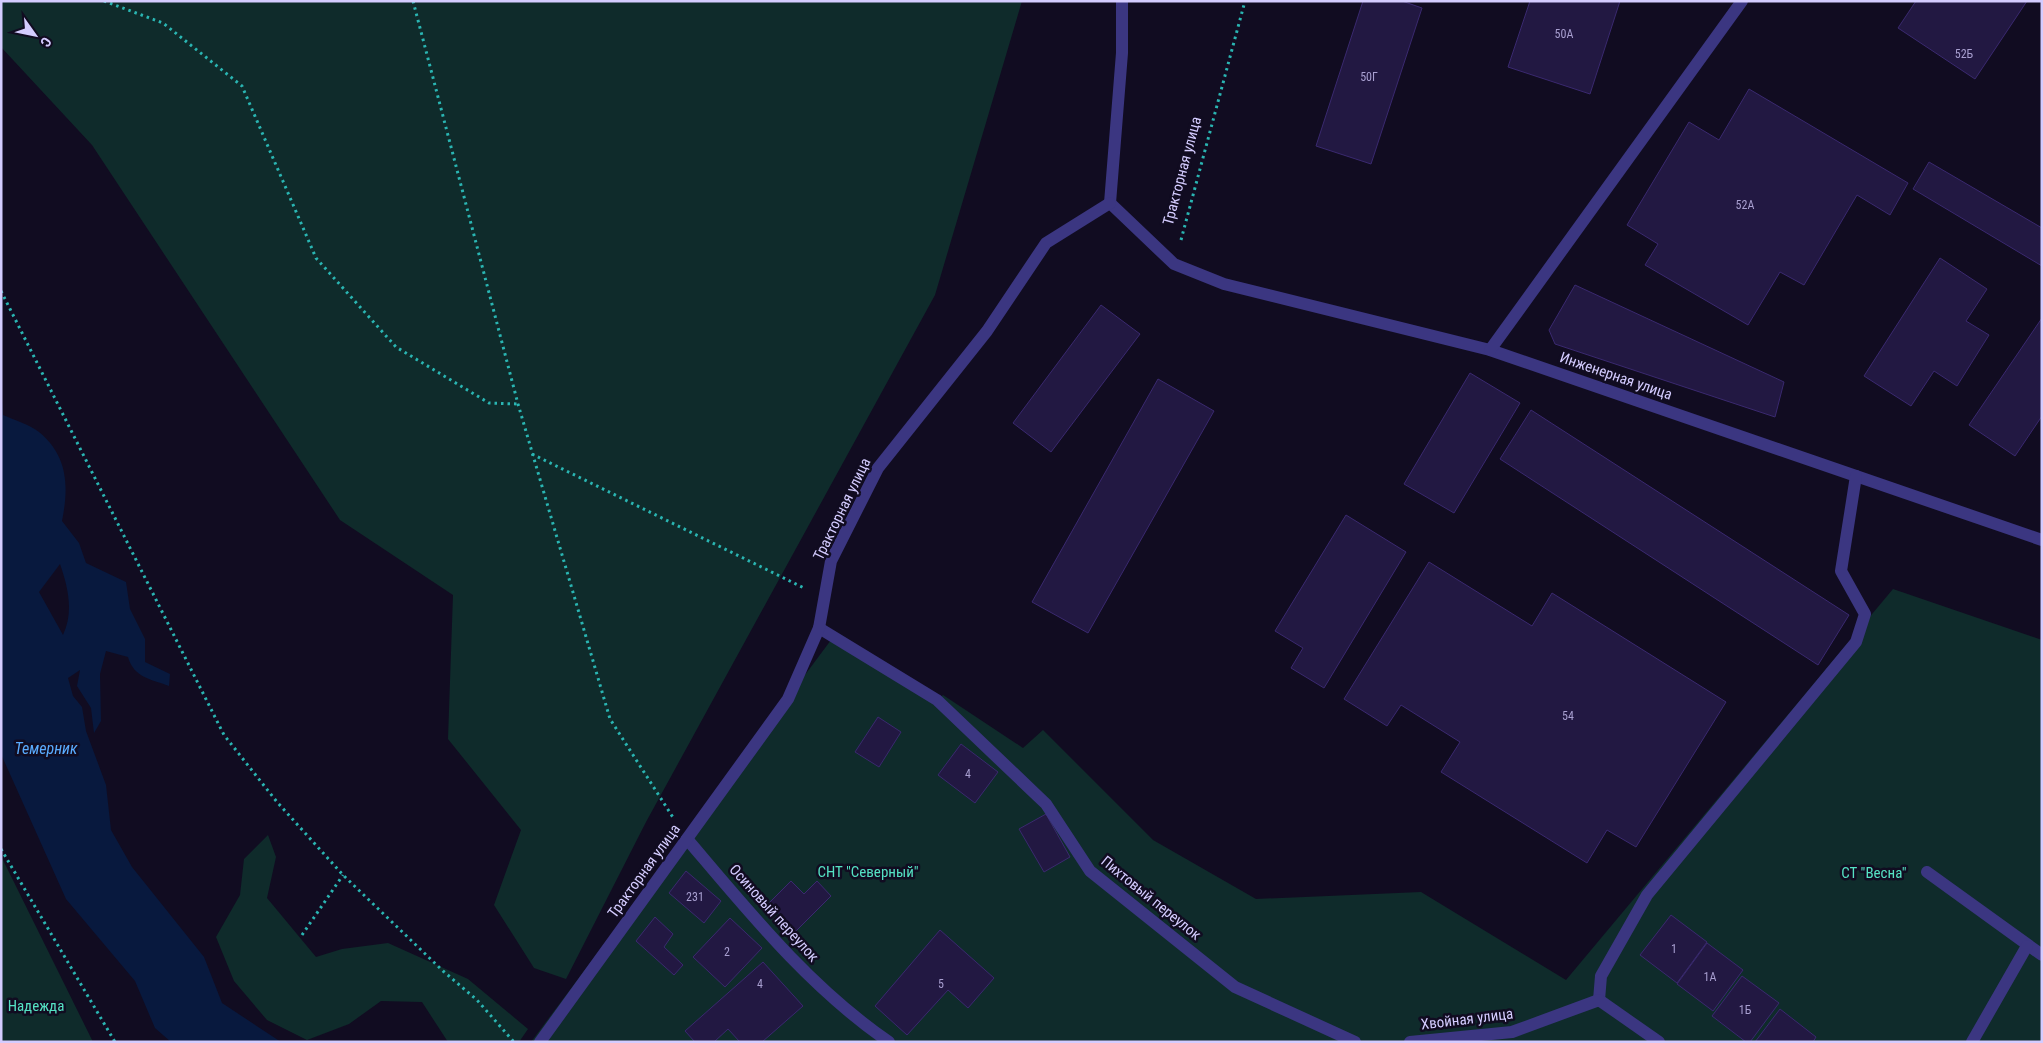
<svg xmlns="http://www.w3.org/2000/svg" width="2043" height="1043" font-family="'Roboto Condensed',sans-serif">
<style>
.green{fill:#0f2b2b}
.water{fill:#08193e;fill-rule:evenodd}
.building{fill:#221842;stroke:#3a296f}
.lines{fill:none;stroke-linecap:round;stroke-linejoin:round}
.path{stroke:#2ab5b2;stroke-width:3;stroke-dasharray:2.5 4;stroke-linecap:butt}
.minor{stroke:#3b3681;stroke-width:12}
.labels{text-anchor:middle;stroke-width:5;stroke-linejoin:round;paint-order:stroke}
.number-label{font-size:12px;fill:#a89fd0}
.street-label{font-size:15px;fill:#d4ccff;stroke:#110c21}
.park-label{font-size:15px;fill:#55e2c4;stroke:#110c21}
.water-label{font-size:16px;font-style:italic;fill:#5aacff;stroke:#110c21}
</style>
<rect width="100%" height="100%" fill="#110c21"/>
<!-- green -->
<g class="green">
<path d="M1,1H1022L935,295L646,822L566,979L534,968L494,905L521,830L448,739L453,595L340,520L92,145L1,47Z"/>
<path d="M1893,589L2042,640V1042H531L831,640L937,700L943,695L1023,748L1043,730L1153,840L1256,899L1421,892L1566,980Z"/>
<path d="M268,835L276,857L267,898L316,957L342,949L388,943L468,979L528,1029L519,1042H448L422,1002L381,1001L349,1024L307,1040L267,1020L234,981L216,937L240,895L244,859Z"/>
<path d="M1,856L93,1042H1Z"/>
</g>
<!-- water -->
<path class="water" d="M1,390L3,415C14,420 29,424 39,432C68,456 69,486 62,521L79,543L86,563L126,582L130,609L145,639V662L170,674L169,686C151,679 134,678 128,657L106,651L100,674L101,721L94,733L91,708L77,686L80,670L68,678L73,696L82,707L86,731L106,785L111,830L132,867L204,957L222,1003L281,1042H171L155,1028L135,981L66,899L1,754ZM60,564C68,587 74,612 63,635L39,592Z"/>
<!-- building -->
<g class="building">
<path d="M1363,1H1402L1422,8L1371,164L1316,146Z"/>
<path d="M1530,1H1620L1590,94L1508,67Z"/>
<path d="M1916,1H2027L1975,79L1898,28Z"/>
<path d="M1749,89L1908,183L1890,215L1857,195L1804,285L1780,272L1748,325L1645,265L1658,244L1627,225L1689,122L1719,140Z"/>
<path d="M1929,162L2042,228V266L1913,189Z"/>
<path d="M1940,258L1987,289L1966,321L1989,335L1957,386L1934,371L1911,406L1864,376Z"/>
<path d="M1575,285L1784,382L1775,417L1555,344L1549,330Z"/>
<path d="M1101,305L1140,334L1051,452L1013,423Z"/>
<path d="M2042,318V416L2015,456L1969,425Z"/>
<path d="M1470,373L1520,403L1454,513L1404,484Z"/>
<path d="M1158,379L1214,411L1088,633L1032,602Z"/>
<path d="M1531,410L1849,615L1818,665L1500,459Z"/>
<path d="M1346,515L1406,552L1324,688L1291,668L1303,648L1275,631Z"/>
<path d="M1429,562L1532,626L1552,593L1726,702L1636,847L1607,830L1587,863L1441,772L1460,742L1401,705L1387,726L1344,699Z"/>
<path d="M878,717L901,732L879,767L855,752Z"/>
<path d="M961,744L998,772L975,803L938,775Z"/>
<path d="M1046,814L1070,857L1044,872L1019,829Z"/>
<path d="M686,871L721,901L704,923L669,893Z"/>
<path d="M791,881L804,894L817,881L831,896L796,931L769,903Z"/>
<path d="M1671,915L1707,942L1677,983L1640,955Z"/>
<path d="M655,917L673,934L664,947L683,965L674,975L636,941Z"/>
<path d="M730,918L762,948L725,987L693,957Z"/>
<path d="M940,930L994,978L968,1008L948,990L907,1035L875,1006Z"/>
<path d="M1707,943L1743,970L1713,1011L1677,984Z"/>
<path d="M763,962L803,1006L762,1042H740L728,1029L714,1042H695L685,1031Z"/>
<path d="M1742,976L1779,1003L1750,1042H1746L1712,1016Z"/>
<path d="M1780,1009L1816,1037L1813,1042H1755Z"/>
</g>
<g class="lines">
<!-- path -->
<g class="path">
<path d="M104,1L163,23L242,86L316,258L396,347L489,403L518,404"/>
<path d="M413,1L518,404L610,719L674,819"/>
<path d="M1181,240L1245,1"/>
<path d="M1,291L224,735L277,802L343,875L443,971L477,1000L514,1042"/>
<path d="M532,454L804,588"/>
<path d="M1,849L115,1042"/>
<path d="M302,935L343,875"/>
</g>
<!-- minor -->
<g class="minor">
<path d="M1110,203L1174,264L1224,284L1490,350L2042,540"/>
<path d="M1110,203L1122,53V1"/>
<path d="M1490,350L1742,1"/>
<path d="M819,628L937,700L1046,804L1090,871L1235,987L1355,1042"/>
<path d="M687,839C749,912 809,987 889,1042"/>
<path d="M1927,872L2042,955"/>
<path d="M1599,1000L1601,976L1647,895L1856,642L1865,614L1841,571L1856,476"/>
<path d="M540,1042L788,699L819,628L831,561L878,468L987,331L1046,243L1110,203"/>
<path d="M1410,1042L1512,1032L1599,1000L1659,1042"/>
<path d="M1972,1042L2027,946"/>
</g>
</g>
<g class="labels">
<!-- number labels -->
<g class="number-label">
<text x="1564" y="38">50А</text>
<text x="1964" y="58">52Б</text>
<text x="1369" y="81">50Г</text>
<text x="1745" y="209">52А</text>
<text x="1568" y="720">54</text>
<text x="968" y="778">4</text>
<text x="695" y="901">231</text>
<text x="1674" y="953">1</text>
<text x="727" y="956">2</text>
<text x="1710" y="981">1А</text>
<text x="760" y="988">4</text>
<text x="941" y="988">5</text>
<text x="1745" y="1014">1Б</text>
</g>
<!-- street labels -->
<g class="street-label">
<text transform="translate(1182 171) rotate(-75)" y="5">Тракторная улица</text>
<text transform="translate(1616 376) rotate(19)" y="5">Инженерная улица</text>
<text transform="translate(842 509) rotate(-64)" y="5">Тракторная улица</text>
<text transform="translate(644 871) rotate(-54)" y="5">Тракторная улица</text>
<text transform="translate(1151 898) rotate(39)" y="5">Пихтовый переулок</text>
<text transform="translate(774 913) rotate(48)" y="5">Осиновый переулок</text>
<text transform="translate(1467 1019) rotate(-7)" y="5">Хвойная улица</text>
</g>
<!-- park labels -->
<g class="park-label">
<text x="868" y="877">СНТ "Северный"</text>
<text x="1874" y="878">СТ "Весна"</text>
<text x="36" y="1011">Надежда</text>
</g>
<!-- water labels -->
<g class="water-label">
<text x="46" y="754">Темерник</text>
</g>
</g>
<!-- border -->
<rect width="2043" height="1043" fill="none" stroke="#d4ccff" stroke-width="5"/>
<!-- north arrow -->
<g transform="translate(35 35) rotate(123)" stroke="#110c21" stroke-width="4" paint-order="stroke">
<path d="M0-4L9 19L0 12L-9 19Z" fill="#d4ccff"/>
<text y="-8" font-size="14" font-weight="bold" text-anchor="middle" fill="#d4ccff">С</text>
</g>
</svg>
